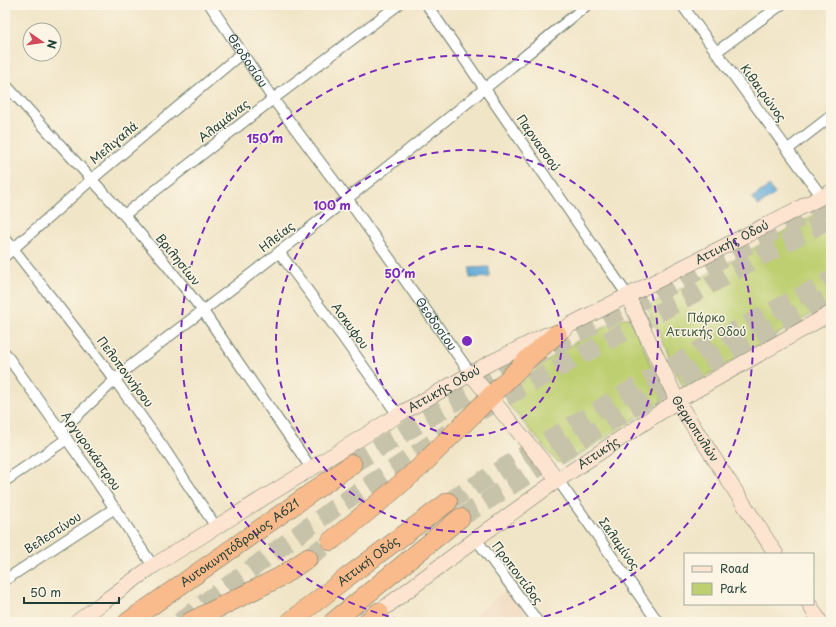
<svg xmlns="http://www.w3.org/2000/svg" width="836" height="627" font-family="'Playpen Sans',sans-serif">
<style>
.built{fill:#f0d6bc}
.green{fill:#becf71;stroke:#6e8652}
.water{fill:#62aad9;stroke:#407486}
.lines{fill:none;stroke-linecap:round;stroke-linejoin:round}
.highway-tunnel{stroke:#c7c3aa;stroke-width:19;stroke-dasharray:19 10;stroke-linecap:butt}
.street-casing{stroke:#687867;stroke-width:12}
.secondary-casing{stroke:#687867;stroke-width:16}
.highway-casing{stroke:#687867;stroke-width:20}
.street{stroke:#fff;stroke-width:10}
.secondary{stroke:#fde4d1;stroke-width:15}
.highway{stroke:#fabb8c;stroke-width:19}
.ring{fill:none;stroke:#7b2cbf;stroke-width:2;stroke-dasharray:7 5}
.labels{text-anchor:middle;stroke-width:3;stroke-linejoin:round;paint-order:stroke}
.street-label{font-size:12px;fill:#1f3d34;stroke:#fcf5e5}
.park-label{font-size:12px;fill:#3f5a40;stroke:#fcf5e5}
.centre{fill:#7b2cbf;stroke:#fcf5e5;stroke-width:2}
.ring-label{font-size:12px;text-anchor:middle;font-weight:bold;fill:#7b2cbf;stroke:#fcf5e5;stroke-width:3;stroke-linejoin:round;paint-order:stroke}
</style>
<rect width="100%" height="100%" fill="#fcf5e5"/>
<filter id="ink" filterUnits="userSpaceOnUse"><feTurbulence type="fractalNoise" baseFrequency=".025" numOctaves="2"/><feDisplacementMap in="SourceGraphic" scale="8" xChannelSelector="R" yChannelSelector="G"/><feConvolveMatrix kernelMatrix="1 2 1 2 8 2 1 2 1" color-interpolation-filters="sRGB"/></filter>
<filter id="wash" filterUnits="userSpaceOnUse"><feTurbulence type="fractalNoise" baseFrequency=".012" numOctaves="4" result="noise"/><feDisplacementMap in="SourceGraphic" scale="16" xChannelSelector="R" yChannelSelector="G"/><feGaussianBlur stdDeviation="0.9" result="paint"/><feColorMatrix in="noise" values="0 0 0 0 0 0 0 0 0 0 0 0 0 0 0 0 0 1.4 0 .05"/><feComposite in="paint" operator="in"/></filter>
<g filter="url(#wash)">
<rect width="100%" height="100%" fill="#f1e5c7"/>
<!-- built -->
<path class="built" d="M508,589L532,622H466Z"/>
<!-- green -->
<g class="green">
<path d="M831,206V303L684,389L647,307Z"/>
<path d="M622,318H630L633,322L662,392L663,397L661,402L568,462L562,463L556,461L508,404L509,394C523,380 538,367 554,356C575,341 599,330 622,318Z"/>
</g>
<!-- water -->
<g class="water">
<path d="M769,186L775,194L758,206L752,198Z"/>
<path d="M489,267V277L470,278V268Z"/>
</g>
</g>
<g filter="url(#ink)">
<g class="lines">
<!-- highway-tunnel -->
<g class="highway-tunnel">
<path d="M480,411L491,405L831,218"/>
<path d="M352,464L490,381L588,328L831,202"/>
<path d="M448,502L619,397L705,347L831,280"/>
<path d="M460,518L524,477L584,437L626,411L710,361L831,296"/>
<path d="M308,558L331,541"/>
<path d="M180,622L211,598L336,507L448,433"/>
</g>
<defs>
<g id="street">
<path id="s1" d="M210,5L273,99L347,198L471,374"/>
<path d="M427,5L628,296"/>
<path d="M682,5L822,197"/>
<path d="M716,52L781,5"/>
<path d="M5,84L124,215L165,263L203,311L311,468"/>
<path d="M787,150L831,116"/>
<path d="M124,215L273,99L398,5"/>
<path d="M5,238L115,380L163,447L216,527"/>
<path d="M279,252L344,339L398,415"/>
<path d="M5,256L91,180L242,53"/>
<path d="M5,353L93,476L153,566"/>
<path d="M60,430L69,423L115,380L124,371C175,331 227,293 278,253C382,172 485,89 587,5"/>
<path d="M558,480L658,622"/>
<path d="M5,481L67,439"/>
<path d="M476,539L538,622"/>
<path d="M5,580L72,536L115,508"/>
</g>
<g id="secondary">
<path id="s2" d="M628,296C643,331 662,365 677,401L776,554"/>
<path d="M471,374L558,480"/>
<path d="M809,604L820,622"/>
<path id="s3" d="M379,612L476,539L549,486L677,401L831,313"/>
<path id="s4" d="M77,622L102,603L153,566L398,415L488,364L546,335L557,334L570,325L831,192"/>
</g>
<g id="highway">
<path d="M331,541L383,499L419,468L531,356L557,334"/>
<path id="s5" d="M128,622L352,464"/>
<path d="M190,622L280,577L308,558"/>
<path id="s6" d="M290,622L346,578L448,502"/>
<path d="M333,622L460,518"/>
<path d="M367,622L379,612"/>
</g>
</defs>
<!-- street casing -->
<use href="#street" class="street-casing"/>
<!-- secondary casing -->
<use href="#secondary" class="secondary-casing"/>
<!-- highway casing -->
<use href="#highway" class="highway-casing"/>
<!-- street -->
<use href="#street" class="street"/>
<!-- secondary -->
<use href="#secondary" class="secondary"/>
<!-- highway -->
<use href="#highway" class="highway"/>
</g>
</g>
<!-- distance rings -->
<g class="ring">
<circle cx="467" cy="341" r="95"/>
<circle cx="467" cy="341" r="191"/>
<path d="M412 622A286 286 0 1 1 522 622"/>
</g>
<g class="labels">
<!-- street labels -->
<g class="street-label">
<text dy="4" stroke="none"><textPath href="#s1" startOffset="67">Θεοδοσίου</textPath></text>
<text transform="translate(763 93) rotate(54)" y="4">Κιθαιρώνος</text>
<text transform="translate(224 121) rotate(-38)" y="4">Αλαμάνας</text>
<text transform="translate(114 143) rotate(-40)" y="4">Μελιγαλά</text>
<text transform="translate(538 143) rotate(55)" y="4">Παρνασσού</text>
<text transform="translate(277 237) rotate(-38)" y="4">Ηλείας</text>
<text dy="4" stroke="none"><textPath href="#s4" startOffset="759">Αττικής Οδού</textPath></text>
<text transform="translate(178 260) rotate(51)" y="4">Βριλησίων</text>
<text dy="4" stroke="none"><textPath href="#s1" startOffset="391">Θεοδοσίου</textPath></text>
<text transform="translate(350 326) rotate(54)" y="4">Ασκυφου</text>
<text transform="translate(125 372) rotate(53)" y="4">Πελοποννήσου</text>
<text dy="4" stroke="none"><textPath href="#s4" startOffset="435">Αττικής Οδού</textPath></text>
<text dy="4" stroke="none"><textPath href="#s2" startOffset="149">Θερμοπυλών</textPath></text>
<text transform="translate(91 451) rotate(55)" y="4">Αργυροκάστρου</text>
<text dy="4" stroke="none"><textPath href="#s3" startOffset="271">Αττικής</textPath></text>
<text transform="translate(53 533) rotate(-33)" y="4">Βελεστίνου</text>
<text dy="4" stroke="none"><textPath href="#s5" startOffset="137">Αυτοκινητόδρομος Α621</textPath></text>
<text transform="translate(619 544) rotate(55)" y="4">Σαλαμίνος</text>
<text dy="4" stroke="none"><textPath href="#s6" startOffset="99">Αττική Οδός</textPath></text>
<text transform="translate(517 573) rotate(53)" y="4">Προποντίδος</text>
</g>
<!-- park labels -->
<g class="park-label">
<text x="706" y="322">Πάρκο<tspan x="706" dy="14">Αττικής Οδού</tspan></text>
</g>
</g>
<circle cx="467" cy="341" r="6" class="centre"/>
<g class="ring-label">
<text x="265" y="143">150 m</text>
<text x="332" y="210">100 m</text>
<text x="400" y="278">50 m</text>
</g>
<!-- margin -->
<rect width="836" height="627" fill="none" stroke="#fcf5e5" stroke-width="20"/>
<!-- legend -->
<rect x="684" y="553" width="130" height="52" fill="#fcf5e5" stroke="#a4ab9e"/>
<rect x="692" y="566" width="20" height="6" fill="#fde4d1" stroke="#a4ab9e"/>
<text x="720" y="573" font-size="12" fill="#1f3d34">Road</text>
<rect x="692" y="583" width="20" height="12" fill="#becf71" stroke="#a4ab9e"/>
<text x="720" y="593" font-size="12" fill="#1f3d34">Park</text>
<!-- north arrow -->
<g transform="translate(42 42) rotate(103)"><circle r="19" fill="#fcf5e5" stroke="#a4ab9e"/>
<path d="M0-3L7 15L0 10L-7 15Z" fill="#d1495b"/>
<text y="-6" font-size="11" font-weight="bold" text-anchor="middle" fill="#1f3d34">N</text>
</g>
<!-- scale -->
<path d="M24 597v6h95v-6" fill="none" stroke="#1f3d34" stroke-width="2"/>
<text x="30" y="597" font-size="12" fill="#1f3d34" stroke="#fcf5e5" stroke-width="3" paint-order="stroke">50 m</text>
</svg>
